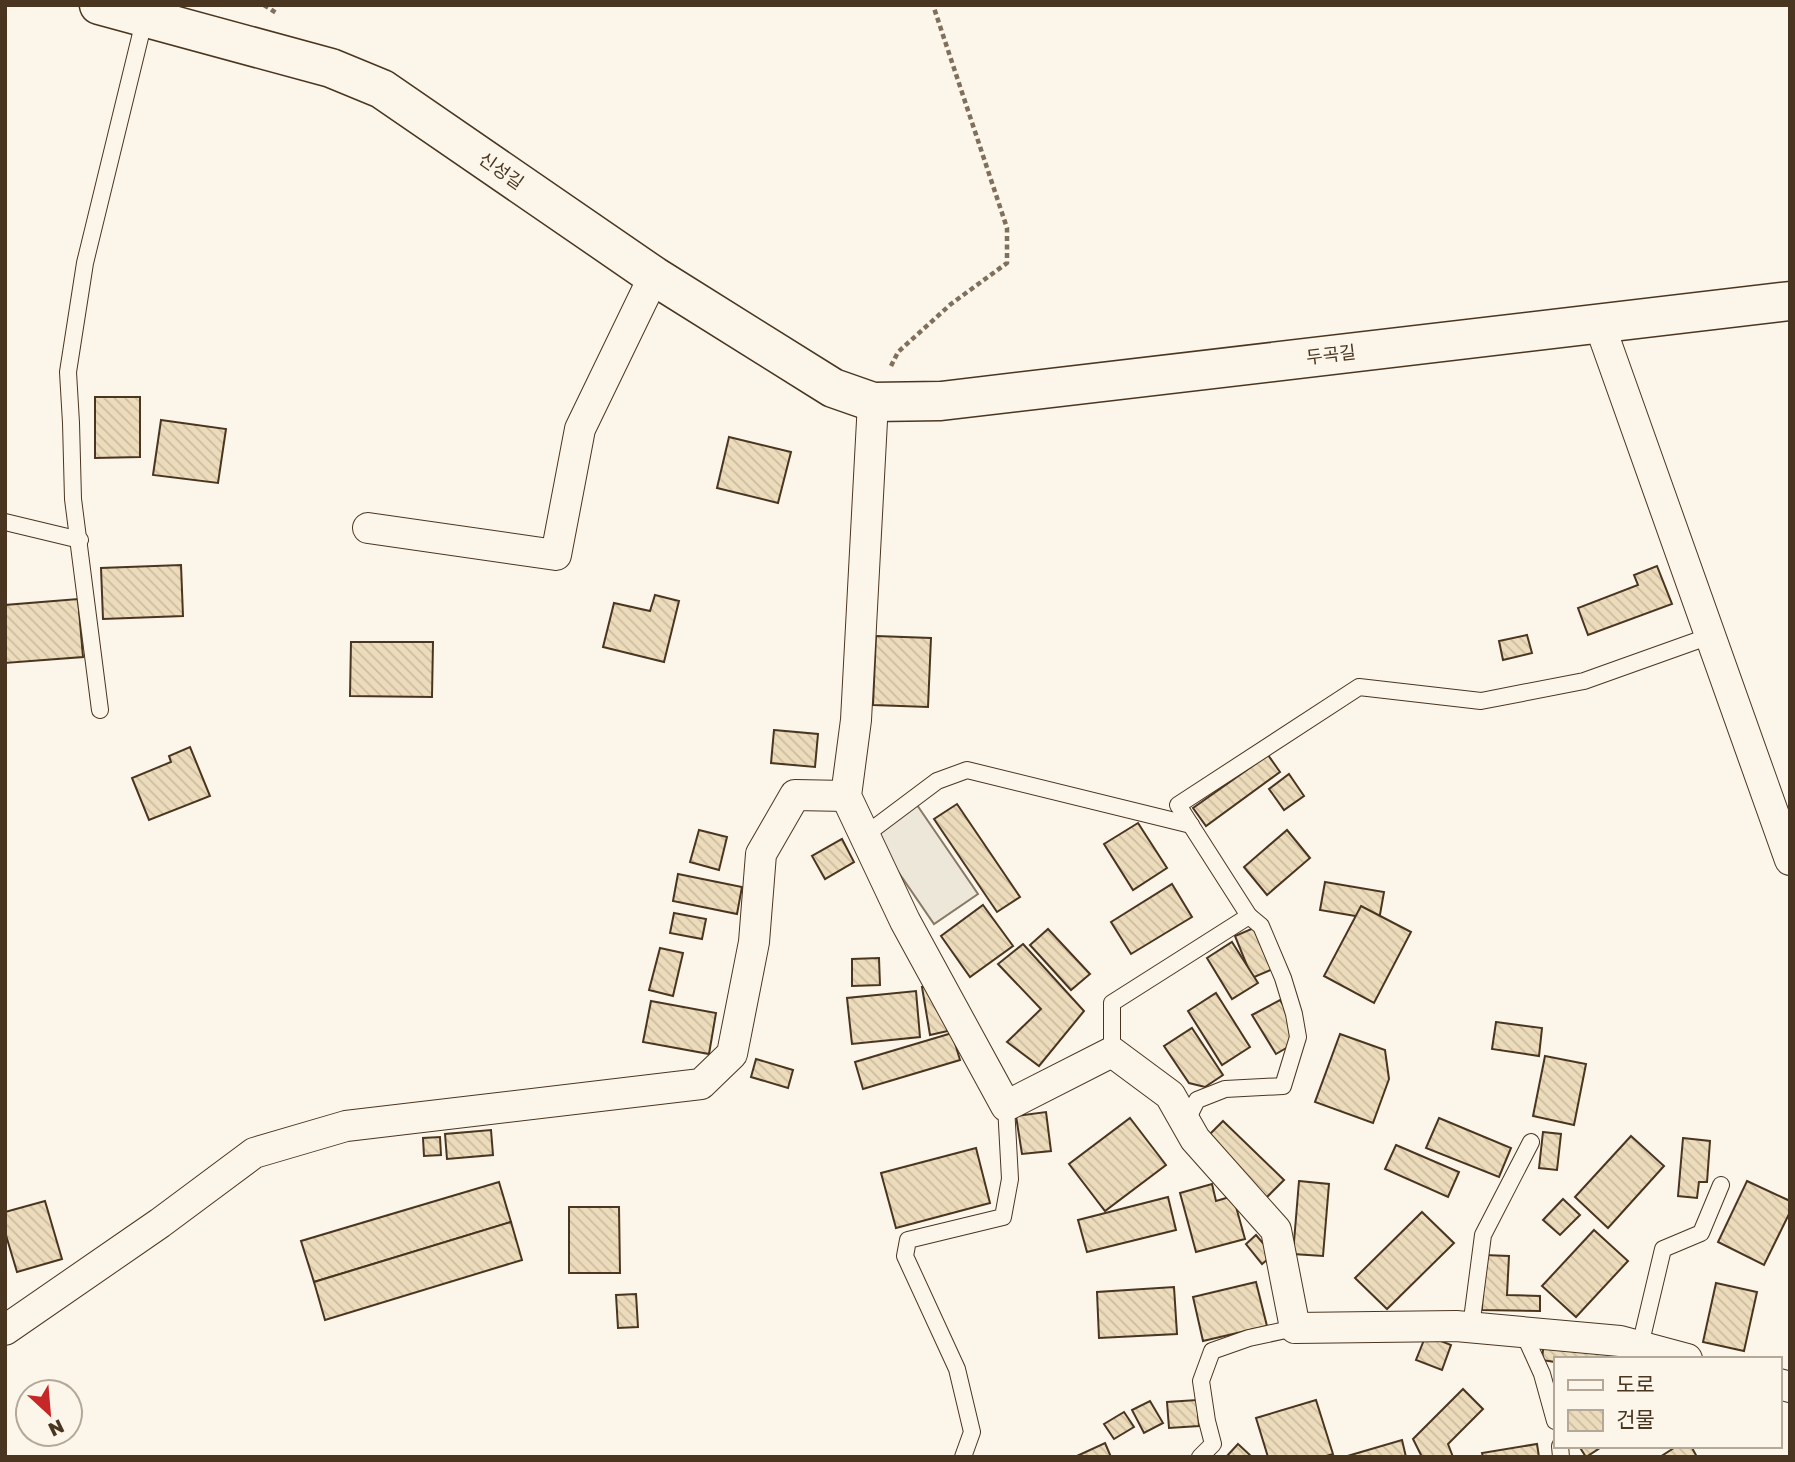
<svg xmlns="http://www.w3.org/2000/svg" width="1795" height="1462" font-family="'Golos Text','Noto Sans KR',sans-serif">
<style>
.parking{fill:#ede7d9;stroke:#887966;stroke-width:2}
.building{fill:url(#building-back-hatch);stroke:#4a3520;stroke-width:2}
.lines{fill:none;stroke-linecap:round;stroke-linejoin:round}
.lane-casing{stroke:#4a3520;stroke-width:18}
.street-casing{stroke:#4a3520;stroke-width:32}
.secondary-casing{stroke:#4a3520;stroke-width:41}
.path{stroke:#7f6f5c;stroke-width:4.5;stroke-dasharray:5 3.5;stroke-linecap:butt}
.lane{stroke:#fbf6e9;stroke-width:16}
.street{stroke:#fbf6e9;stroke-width:30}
.secondary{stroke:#fbf6e9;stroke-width:38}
.labels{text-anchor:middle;stroke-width:5;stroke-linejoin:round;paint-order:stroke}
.street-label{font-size:18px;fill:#4a3520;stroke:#fbf6e9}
</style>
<defs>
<pattern id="building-back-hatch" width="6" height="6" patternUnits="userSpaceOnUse" patternTransform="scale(1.75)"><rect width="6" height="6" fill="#ecdcbc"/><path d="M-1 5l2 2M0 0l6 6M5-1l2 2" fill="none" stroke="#ccbda1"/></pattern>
</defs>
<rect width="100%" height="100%" fill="#fbf6e9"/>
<!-- parking -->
<path class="parking" d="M917,805L978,894L934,924L873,835Z"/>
<!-- building -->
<g class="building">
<path d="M95,397H140V457L95,458Z"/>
<path d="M161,420L226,429L218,483L153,475Z"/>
<path d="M729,437L791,452L778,503L717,488Z"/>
<path d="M181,565L183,616L103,619L101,568Z"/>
<path d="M1657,566L1672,604L1588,635L1578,608L1638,585L1634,575Z"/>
<path d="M655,595L679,601L664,662L603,647L614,603L650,611Z"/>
<path d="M78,599L83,657L5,663V605Z"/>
<path d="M1527,635L1532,653L1503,660L1499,641Z"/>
<path d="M876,636L931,638L928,707L873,705Z"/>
<path d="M351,642H433L432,697L350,696Z"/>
<path d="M774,730L818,734L815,767L771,763Z"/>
<path d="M190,747L210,796L149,820L132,778L171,762L169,756Z"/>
<path d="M1268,755L1280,772L1206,826L1193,808Z"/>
<path d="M1289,774L1304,796L1284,810L1269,789Z"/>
<path d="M957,804L1020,897L997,912L934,819Z"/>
<path d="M1138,823L1167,868L1133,890L1104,844Z"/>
<path d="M699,830L727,837L719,870L690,862Z"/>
<path d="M1287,830L1310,858L1267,895L1244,867Z"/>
<path d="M842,839L854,862L825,879L812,856Z"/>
<path d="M678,874L742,887L737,914L673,901Z"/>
<path d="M1325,882L1384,892L1379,920L1320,910Z"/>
<path d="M1172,884L1192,917L1131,954L1111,922Z"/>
<path d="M983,905L1013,946L970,977L941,936Z"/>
<path d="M1361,906L1411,932L1374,1003L1324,976Z"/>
<path d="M674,913L706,919L702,939L670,933Z"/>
<path d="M1256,927L1273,969L1252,978L1235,936Z"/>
<path d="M1048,929L1090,974L1071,990L1030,945Z"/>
<path d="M1232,942L1258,983L1232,999L1207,958Z"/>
<path d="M1023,944L1084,1011L1039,1066L1007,1042L1041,1009L998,964Z"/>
<path d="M660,948L683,953L673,996L649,990Z"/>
<path d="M879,958L880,985L852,986V959Z"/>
<path d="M922,987H932L952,1030L930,1035Z"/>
<path d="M916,991L920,1037L852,1044L847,998Z"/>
<path d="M1216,993L1250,1047L1222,1065L1188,1011Z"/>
<path d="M1280,1000L1295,1025L1293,1044L1276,1054L1252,1015Z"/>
<path d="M651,1001L716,1013L709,1054L643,1042Z"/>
<path d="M1496,1022L1542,1028L1539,1056L1492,1049Z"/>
<path d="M1192,1028L1223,1075L1205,1087L1189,1083L1164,1046Z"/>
<path d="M952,1033L960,1060L863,1089L855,1062Z"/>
<path d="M1340,1034L1385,1050L1389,1079L1373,1123L1315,1102Z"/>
<path d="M1545,1056L1586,1064L1574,1125L1533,1116Z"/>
<path d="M756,1059L793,1070L788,1088L751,1077Z"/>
<path d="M1046,1112L1051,1151L1022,1154L1016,1116Z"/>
<path d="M1130,1118L1166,1165L1105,1211L1069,1164Z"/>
<path d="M1439,1118L1511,1148L1499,1177L1426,1148Z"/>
<path d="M1223,1121L1284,1180L1266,1198L1206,1138Z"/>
<path d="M491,1130L493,1155L447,1159L445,1134Z"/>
<path d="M1543,1132L1561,1134L1557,1170L1539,1168Z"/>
<path d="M1631,1136L1664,1166L1608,1228L1575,1197Z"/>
<path d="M440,1137L441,1155L424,1156L423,1138Z"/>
<path d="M1683,1138L1710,1141L1707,1182H1699L1697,1198L1678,1196Z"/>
<path d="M1396,1145L1459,1172L1448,1197L1385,1169Z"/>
<path d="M976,1148L990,1203L896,1228L881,1173Z"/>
<path d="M1299,1181L1329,1184L1323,1256L1293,1254Z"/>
<path d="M1747,1181L1790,1201V1212L1764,1265L1718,1242Z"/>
<path d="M499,1182L511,1222L314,1282L301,1241Z"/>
<path d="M1212,1184L1216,1201L1233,1196L1245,1239L1196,1252L1180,1193Z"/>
<path d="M1168,1197L1176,1230L1087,1252L1078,1220Z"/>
<path d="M1563,1199L1580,1215L1560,1235L1543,1220Z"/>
<path d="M45,1201L62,1259L17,1272L5,1232V1212Z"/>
<path d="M569,1207H619L620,1273H569Z"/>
<path d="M1422,1212L1454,1243L1387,1309L1355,1278Z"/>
<path d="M511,1222L522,1260L325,1320L314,1282Z"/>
<path d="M1594,1230L1628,1261L1576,1317L1542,1286Z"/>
<path d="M1256,1235L1273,1255L1262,1264L1246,1244Z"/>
<path d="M1484,1255L1509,1256L1507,1295L1540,1296V1311L1482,1310Z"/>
<path d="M1256,1282L1267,1326L1203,1341L1193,1297Z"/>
<path d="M1716,1283L1757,1292L1744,1351L1703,1342Z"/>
<path d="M1174,1287L1177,1334L1099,1338L1097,1292Z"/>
<path d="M636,1294L638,1327L618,1328L616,1295Z"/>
<path d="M1426,1335L1451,1345L1442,1370L1416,1360Z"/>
<path d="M1544,1340L1615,1347L1614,1359H1555V1362L1542,1360Z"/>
<path d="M1463,1389L1483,1409L1448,1444L1453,1457H1422L1413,1439Z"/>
<path d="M1197,1400L1199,1426L1169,1428L1167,1402Z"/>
<path d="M1316,1400L1333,1454L1323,1457H1268L1256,1418Z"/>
<path d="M1150,1401L1163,1423L1144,1433L1132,1410Z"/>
<path d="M1124,1412L1134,1427L1114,1439L1104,1424Z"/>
<path d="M1402,1440L1406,1457H1344Z"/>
<path d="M1105,1443L1111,1457H1077V1456Z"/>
<path d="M1238,1444L1252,1457H1226Z"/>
<path d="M1537,1444L1539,1457H1483L1482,1453Z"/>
<path d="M1579,1446H1603L1586,1457Z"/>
<path d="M1677,1446H1691L1697,1457H1660Z"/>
</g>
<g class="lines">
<defs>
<g id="lane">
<path d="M5,522L80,540"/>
<path d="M100,710L73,499L71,423L68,372L85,263L145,17"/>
<path d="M865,835L937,781L967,770L1191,825"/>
<path d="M1112,1052V1003L1249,916L1178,805L1359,687L1481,701L1584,681L1710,636"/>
<path d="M1188,1127L1190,1114L1197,1100L1225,1089L1283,1086L1298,1037L1294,1014L1283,978L1261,926L1249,916"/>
<path d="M1471,1327L1483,1235L1531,1142"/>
<path d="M1523,1332L1542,1374L1555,1421"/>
<path d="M1640,1346L1663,1249L1701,1233L1721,1185"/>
<path d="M1560,1446L1561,1457"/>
<path d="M963,1457L972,1432L957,1369L905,1256L908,1240L1003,1217L1010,1179L1006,1106"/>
<path d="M1200,1457L1213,1444L1207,1421L1201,1381L1212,1351L1249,1338L1295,1328"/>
</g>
<g id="street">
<path d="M1599,323L1790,860"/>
<path d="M873,402L856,720L846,796L905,921L1006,1106L1112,1052L1170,1095L1195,1139L1276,1230L1295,1328L1456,1326L1620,1341L1687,1359"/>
<path d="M368,528L556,555L580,429L654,276"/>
<path d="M5,1330L160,1223L254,1153L346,1126L701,1084L732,1054L754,942L761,854L795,795L846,796"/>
<path d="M1779,1384L1790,1387"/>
</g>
<path id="secondary" d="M99,5L331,68L382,89L654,276L833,388L873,402L941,401L1790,301"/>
</defs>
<!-- lane casing -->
<use href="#lane" class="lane-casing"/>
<!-- street casing -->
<use href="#street" class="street-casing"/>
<!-- secondary casing -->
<use href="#secondary" class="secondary-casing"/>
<!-- path -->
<g class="path">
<path d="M264,5L278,14"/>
<path d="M891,366L898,352L951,304L1007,263V228L933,5"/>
</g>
<!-- lane -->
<use href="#lane" class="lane"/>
<!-- street -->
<use href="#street" class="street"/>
<!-- secondary -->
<use href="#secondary" class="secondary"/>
</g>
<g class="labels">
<!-- street labels -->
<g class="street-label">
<text transform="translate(501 171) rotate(35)" y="6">신성길</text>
<text transform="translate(1331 355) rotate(-7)" y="6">두곡길</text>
</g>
</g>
<!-- border -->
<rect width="1795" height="1462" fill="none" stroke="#4a3520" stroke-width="14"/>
<!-- legend -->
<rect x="1554" y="1357" width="228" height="91" fill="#fbf6e9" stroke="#b4a999" stroke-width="2"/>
<rect x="1568" y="1380" width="35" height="10" fill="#fbf6e9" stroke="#b4a999" stroke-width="2"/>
<text x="1616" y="1392" font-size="21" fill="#4a3520">도로</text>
<rect x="1568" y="1410" width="35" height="21" fill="url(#building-back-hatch)" stroke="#b4a999" stroke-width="2"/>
<text x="1616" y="1427" font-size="21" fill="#4a3520">건물</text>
<!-- north arrow -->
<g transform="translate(49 1413) rotate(154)"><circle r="33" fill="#fbf6e9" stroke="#b4a999" stroke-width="2"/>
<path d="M0-5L12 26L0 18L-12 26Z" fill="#c62828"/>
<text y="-10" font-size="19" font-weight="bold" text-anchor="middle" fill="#4a3520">N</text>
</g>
</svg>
